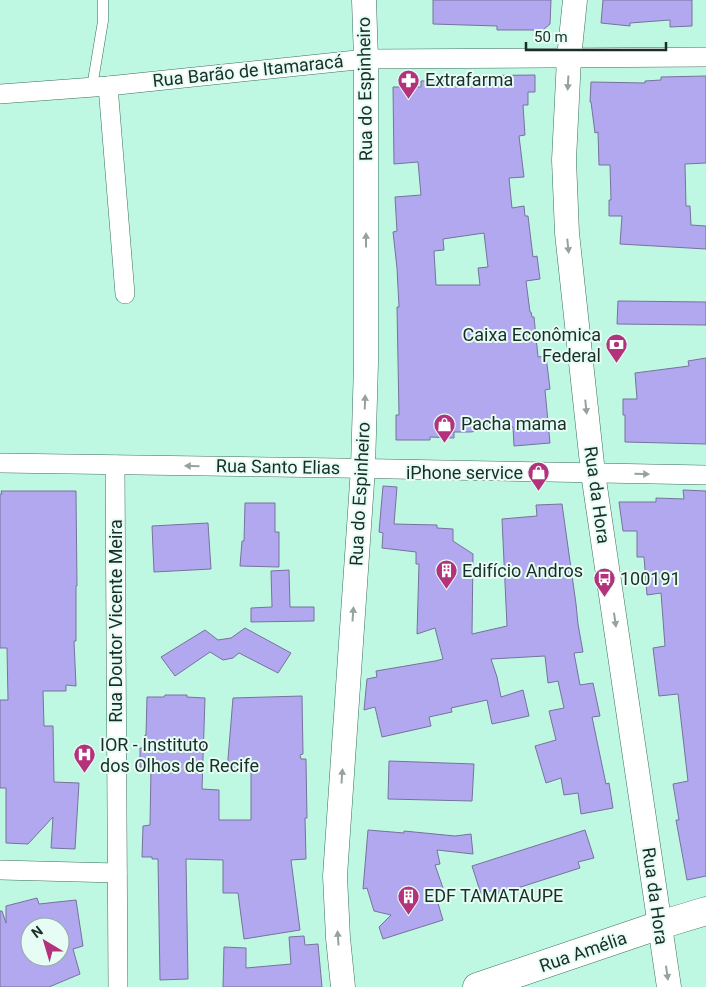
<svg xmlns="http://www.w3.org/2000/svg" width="706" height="987" font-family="Roboto,sans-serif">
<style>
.building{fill:#b2a8f0;stroke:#77729c;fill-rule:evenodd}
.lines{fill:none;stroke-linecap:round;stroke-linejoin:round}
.service-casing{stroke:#3a6f5e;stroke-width:11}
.minor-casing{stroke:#3a6f5e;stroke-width:20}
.tertiary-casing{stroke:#3a6f5e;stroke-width:25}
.secondary-casing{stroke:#3a6f5e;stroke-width:29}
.service{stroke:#fff;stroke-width:10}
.minor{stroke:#fff;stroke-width:19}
.tertiary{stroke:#fff;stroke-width:24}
.secondary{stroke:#fff;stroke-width:28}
.oneway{fill:#97a19e}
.labels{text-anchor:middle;stroke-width:4;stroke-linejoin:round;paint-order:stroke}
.street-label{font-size:18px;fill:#182f27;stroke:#e6fcf4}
.poi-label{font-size:18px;fill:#182f27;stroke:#e6fcf4;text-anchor:start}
</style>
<rect width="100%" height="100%" fill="#bff8e2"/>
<!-- building -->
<g class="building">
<path d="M433,0H551L550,24L543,30H497V26L433,24Z"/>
<path d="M603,0H692V26L670,27V20L630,23V26L601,23Z"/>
<path d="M535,75V92H528V105H523L525,135L519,136L524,177L509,178L512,208L524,206L525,216H528L533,257L537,256L540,279L526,281L530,312H531L532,317H534L538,357L546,356L550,389L545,390L550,443L514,446L513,427L470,432H454V438L430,437V440H396V415H399L397,307H399L397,268L393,232L397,231L395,197L421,195L418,162L394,164L393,87H421V81L450,80V76ZM484,233L488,267L478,268L480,285H436L434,251L444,250L443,239Z"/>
<path d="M706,76V163L685,164L686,206H690L691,225L706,226V249L620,244L622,216H609V200H611L610,165H599L598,132L595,133L591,102H590L591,82L645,83V81L661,80V77Z"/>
<path d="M618,301L706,302V325L617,324Z"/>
<path d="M706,358V444L625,442V415H623V399H637L635,373L689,366L688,361Z"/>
<path d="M383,486L397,487L394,524L437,525V528L453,529V541L473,554L472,634L507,626L502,519L537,516L536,505L562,504L576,604L578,624L583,652L574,653L580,685L593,683L600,716L592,717L606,784L609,783L613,808L581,814L578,793L564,795L561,778L546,783L535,746L556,740L549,711L564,708L558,681L548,683L545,656L491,659L497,677L501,697L523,690L529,716L492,724L487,700L451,708L452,712L429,717L431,726L382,737L375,707L364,710L367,679L377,677L376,671L435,661L443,659L435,628L417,634L419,564H416V552L382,548L383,533L379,532Z"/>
<path d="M683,490L706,491V876L687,880L676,820H679L673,784L688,781L678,694L659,696L653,648L665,646L661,593L647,595L644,557H637V531H623L619,502H656V498L684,499Z"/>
<path d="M1,491H76L77,586H76V641H74L76,686L66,685V691H43L44,726H53L54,782L79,783L75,849L51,848L53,817L28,844L6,843V788H0V700H8L7,648H0V494H2Z"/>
<path d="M245,503H275V532H279V567L240,566L242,541H244Z"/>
<path d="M208,523L211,569L154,572L152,526Z"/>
<path d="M289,570L290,607H314V621L251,622V608L272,607L271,571Z"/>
<path d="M245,628L291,653L278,673L239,653L233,658L223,660L210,652L175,676L161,657L205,630L218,640L231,638Z"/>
<path d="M165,695H187V697L205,698L202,789L219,790V820H251V771H227L233,698L302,696L303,754L300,755L301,759H306L307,818H305L306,859L291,860L300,930L244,939L238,893H223V860L186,859L188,979L160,980L158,859H152V857H142L143,826L150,825L151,767H140V748H144L145,735H146L147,697H164Z"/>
<path d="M389,761L474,764L472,801L388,799Z"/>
<path d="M368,830L404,833V831L455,836L471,834L473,854L437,850L440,864L435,865L443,888L434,890L443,920L383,939L379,927L391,915L374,911L367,888L363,889Z"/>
<path d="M585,830L594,858L578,862L580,868L499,894L497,889L481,894L472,866Z"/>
<path d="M37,898L39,904L76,900L83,946L73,949L80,974L49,987H0V911H2L6,923V906ZM30,927H60V957H30Z"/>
<path d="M304,936L305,945L318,944L322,987H223L224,947L246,948V968L291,964L289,937Z"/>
</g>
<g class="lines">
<defs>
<path id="service" d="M92,87L103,21V0"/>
<g id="minor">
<path d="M108,86L125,294"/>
<path d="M0,94L108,86L366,59L706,57"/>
<path d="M0,463L339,468L706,475"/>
<path d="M115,465L118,987"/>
<path d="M0,870L117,873"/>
</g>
<g id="tertiary">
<path d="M575,0L569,58L564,160L567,233L593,473L669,987"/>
<path d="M343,987L338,938L335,876L363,468L366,363V59L364,0"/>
</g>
<path id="secondary" d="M477,987L660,925L706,911"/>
</defs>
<!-- service casing -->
<use href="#service" class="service-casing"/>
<!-- minor casing -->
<use href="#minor" class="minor-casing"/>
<!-- tertiary casing -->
<use href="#tertiary" class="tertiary-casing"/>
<!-- secondary casing -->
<use href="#secondary" class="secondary-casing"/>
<!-- service -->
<use href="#service" class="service"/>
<!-- minor -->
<use href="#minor" class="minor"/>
<!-- tertiary -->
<use href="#tertiary" class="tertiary"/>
<!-- secondary -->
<use href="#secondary" class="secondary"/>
</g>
<!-- one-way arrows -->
<defs><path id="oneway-solid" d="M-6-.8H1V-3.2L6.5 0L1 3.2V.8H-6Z" transform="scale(1.25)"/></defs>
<g class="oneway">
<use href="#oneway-solid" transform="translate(568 83) rotate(93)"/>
<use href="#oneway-solid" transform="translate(366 240) rotate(-90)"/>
<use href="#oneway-solid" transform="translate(568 246) rotate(84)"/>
<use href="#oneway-solid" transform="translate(365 402) rotate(-88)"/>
<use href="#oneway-solid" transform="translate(586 407) rotate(84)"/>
<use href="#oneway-solid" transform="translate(192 466) rotate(-179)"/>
<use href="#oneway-solid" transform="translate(642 474) rotate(1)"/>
<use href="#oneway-solid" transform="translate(353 614) rotate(-86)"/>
<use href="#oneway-solid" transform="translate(615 620) rotate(82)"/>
<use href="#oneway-solid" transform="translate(342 776) rotate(-86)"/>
<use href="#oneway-solid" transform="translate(338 938) rotate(-94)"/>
<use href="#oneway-solid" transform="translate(667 973) rotate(82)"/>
</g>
<!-- icons -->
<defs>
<symbol id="pharmacy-pin" viewBox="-11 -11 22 30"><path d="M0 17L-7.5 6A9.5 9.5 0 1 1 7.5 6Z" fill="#b4327c" stroke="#e6fcf4"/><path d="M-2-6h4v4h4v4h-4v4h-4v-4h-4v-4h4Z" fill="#fff"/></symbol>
<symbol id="bank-pin" viewBox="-11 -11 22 30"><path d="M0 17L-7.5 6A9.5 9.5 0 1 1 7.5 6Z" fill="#b4327c" stroke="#e6fcf4"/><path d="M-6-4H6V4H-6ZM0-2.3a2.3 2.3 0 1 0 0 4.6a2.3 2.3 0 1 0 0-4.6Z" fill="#fff"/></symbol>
<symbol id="shop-pin" viewBox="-11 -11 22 30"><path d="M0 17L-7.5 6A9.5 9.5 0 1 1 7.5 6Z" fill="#b4327c" stroke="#e6fcf4"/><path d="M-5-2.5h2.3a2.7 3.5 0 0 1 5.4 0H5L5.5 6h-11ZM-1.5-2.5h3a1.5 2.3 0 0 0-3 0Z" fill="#fff"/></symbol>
<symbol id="building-pin" viewBox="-11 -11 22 30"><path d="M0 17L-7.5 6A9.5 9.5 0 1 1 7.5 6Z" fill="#b4327c" stroke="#e6fcf4"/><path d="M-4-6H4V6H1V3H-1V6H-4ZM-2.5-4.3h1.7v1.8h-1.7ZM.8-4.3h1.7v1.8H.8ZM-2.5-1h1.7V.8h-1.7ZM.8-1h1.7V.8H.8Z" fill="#fff"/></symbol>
<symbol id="bus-pin" viewBox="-11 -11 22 30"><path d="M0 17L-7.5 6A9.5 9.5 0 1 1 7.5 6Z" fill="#b4327c" stroke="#e6fcf4"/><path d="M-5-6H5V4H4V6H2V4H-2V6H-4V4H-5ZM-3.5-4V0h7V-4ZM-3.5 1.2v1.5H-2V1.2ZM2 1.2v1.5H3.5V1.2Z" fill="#fff"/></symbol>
<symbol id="hospital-pin" viewBox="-11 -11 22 30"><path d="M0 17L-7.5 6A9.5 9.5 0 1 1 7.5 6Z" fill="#b4327c" stroke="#e6fcf4"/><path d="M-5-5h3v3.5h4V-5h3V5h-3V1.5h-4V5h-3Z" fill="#fff"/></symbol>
</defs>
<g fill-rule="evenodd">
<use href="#pharmacy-pin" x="396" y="68" width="25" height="34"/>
<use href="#bank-pin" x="604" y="332" width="25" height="34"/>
<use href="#shop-pin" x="432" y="412" width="25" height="34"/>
<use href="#shop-pin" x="526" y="460" width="25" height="34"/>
<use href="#building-pin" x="434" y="558" width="25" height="34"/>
<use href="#bus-pin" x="592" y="566" width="25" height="34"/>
<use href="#hospital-pin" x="72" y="742" width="25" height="34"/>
<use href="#building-pin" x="396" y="884" width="25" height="34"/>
</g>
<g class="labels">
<!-- street labels -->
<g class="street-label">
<text transform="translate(248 71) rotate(-6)" y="6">Rua Barão de Itamaracá</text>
<text transform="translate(365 89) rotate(-91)" y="6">Rua do Espinheiro</text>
<text transform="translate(278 467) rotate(1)" y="6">Rua Santo Elias</text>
<text transform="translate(360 494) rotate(-87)" y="6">Rua do Espinheiro</text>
<text transform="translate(597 495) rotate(82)" y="6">Rua da Hora</text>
<text transform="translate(116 621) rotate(-90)" y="6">Rua Doutor Vicente Meira</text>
<text transform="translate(655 896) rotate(82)" y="6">Rua da Hora</text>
<text transform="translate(583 952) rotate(-19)" y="6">Rua Amélia</text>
</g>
<!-- poi labels -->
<g class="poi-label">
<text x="425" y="86">Extrafarma</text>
<text x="601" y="341" text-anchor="end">Caixa Econômica<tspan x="601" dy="21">Federal</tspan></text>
<text x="461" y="430">Pacha mama</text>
<text x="523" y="479" text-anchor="end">iPhone service</text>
<text x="462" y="577">Edifício Andros</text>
<text x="620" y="585">100191</text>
<text x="100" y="751">IOR - Instituto<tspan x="100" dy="21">dos Olhos de Recife</tspan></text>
<text x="424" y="902">EDF TAMATAUPE</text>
</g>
</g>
<!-- north arrow -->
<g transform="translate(45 942) rotate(322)"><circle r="24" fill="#e6fcf4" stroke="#94aaa2"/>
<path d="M0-4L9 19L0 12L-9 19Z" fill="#b4327c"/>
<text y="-8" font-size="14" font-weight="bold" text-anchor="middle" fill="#182f27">N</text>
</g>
<!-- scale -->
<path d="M526 42v8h140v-8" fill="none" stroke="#182f27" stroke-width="2.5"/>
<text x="534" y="42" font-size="15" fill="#182f27" stroke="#e6fcf4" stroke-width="4" paint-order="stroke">50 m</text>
</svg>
